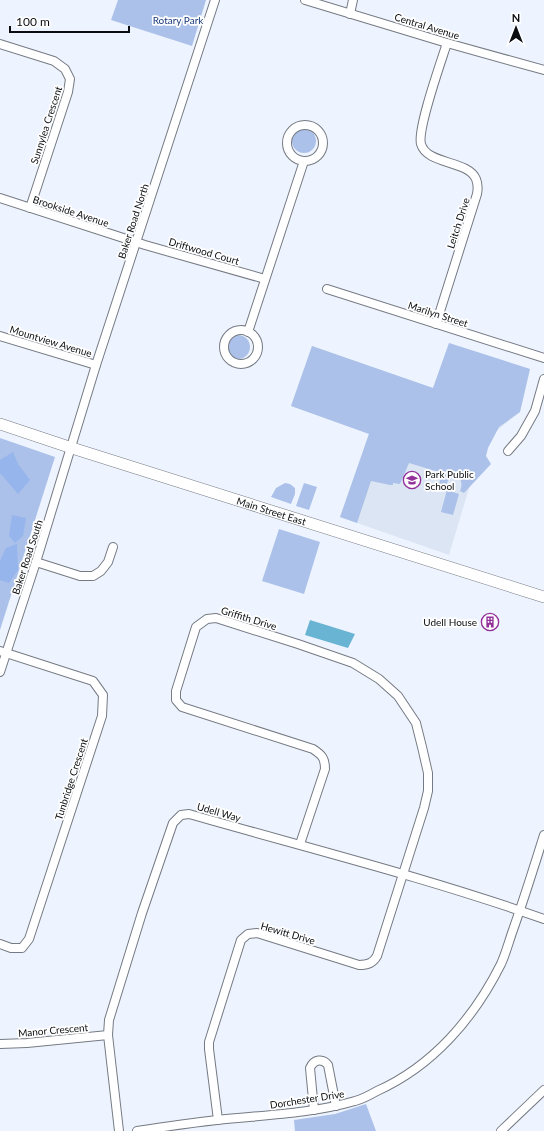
<svg xmlns="http://www.w3.org/2000/svg" width="544" height="1131" font-family="Lato,sans-serif">
<style>
.built{fill:#dbe5f4}
.green{fill:#abc1e9}
.forest{fill:#96b5ec}
.water{fill:#69b4d2}
.lines{fill:none;stroke-linecap:round;stroke-linejoin:round}
.street-casing{stroke:#757a83;stroke-width:10}
.secondary-casing{stroke:#757a83;stroke-width:12}
.street{stroke:#fff;stroke-width:8}
.secondary{stroke:#fff;stroke-width:11}
.labels{text-anchor:middle;stroke-width:3.5;stroke-linejoin:round;paint-order:stroke}
.park-label{font-size:10px;fill:#183a7a;stroke:#fff}
.street-label{font-size:10px;fill:#0a0c0f;stroke:#fff}
.poi-label{font-size:10px;fill:#0a0c0f;stroke:#fff;text-anchor:start}
</style>
<rect width="100%" height="100%" fill="#eef4ff"/>
<!-- built -->
<path class="built" d="M449,343L530,369L520,412L483,442L449,555L340,517L369,433L291,406L312,346L433,388Z"/>
<!-- green -->
<g class="green">
<path d="M118,0H206L192,46L111,20Z"/>
<circle cx="304" cy="141" r="12"/>
<circle cx="238" cy="347" r="12"/>
<path d="M449,343L530,369L520,412L499,427L488,448L486,456L491,464L464,493L460,491C463,483 462,477 452,475L449,478L446,486L439,484L442,473L409,463L400,484L393,483V485H390L371,481L357,523L340,517L369,434L291,406L312,346L433,388Z"/>
<path d="M0,438L55,457L0,630Z"/>
<path d="M285,483L290,484L295,488V494L291,504L271,497L276,488Z"/>
<path d="M304,483L317,487L309,510L296,506Z"/>
<path d="M447,490L459,494L453,515L441,512Z"/>
<path d="M279,529L320,542L304,594L262,581Z"/>
<path d="M366,1104L376,1131H295L294,1120L335,1114Z"/>
</g>
<!-- forest -->
<g class="forest">
<path d="M13,452L18,464L30,480L18,494L0,473V460Z"/>
<path d="M12,515L26,518L23,536L15,543L9,536Z"/>
<path d="M17,544L18,570L9,583L0,580V561L6,548Z"/>
</g>
<!-- water -->
<path class="water" d="M310,620L355,634L348,648L305,635Z"/>
<g class="lines">
<defs>
<g id="street">
<path d="M305,0L447,43L544,70"/>
<path d="M350,14L353,0"/>
<path d="M0,44L54,61L65,69L70,79L68,92L30,208"/>
<circle cx="305" cy="143" r="18"/>
<path d="M0,198L145,245L265,279"/>
<path d="M327,289L544,358"/>
<path d="M436,324L477,194C478,189 478,184 476,179C468,160 427,165 421,144C417,129 441,62 447,43"/>
<circle cx="241" cy="347" r="17"/>
<path d="M248,332L304,161"/>
<path d="M0,336L96,365"/>
<path d="M508,451L521,436L535,411L544,379"/>
<path d="M36,562L80,576H93L101,571L108,562L113,547"/>
<path d="M0,651L93,681L103,695L102,716L29,939L22,948H11L0,944"/>
<path d="M0,672L36,562L96,365L215,0"/>
<path d="M0,1044L27,1043L108,1035"/>
<path d="M314,1110L310,1068C314,1059 323,1058 328,1065L336,1106"/>
<path d="M218,1120L209,1049V1042L241,940L248,934L257,933L359,965C368,965 373,963 377,956L424,808L428,791V773L422,747L416,723L398,696L379,679L353,663L298,644L216,618L207,619L196,627L176,691V700L182,707L313,749C322,755 325,758 325,769L300,844"/>
<path d="M119,1131L108,1035L109,1020L142,913L173,823L181,815L189,814C308,848 428,878 544,919"/>
<path d="M137,1131C163,1127 190,1123 217,1120C263,1115 310,1114 355,1101C363,1099 370,1095 377,1091C433,1066 474,1018 501,964C506,953 509,941 513,930C524,899 534,867 544,835"/>
<path d="M501,1131L544,1090"/>
</g>
<g id="secondary">
<path id="s1" d="M0,424L72,448L544,597"/>
</g>
</defs>
<!-- street casing -->
<use href="#street" class="street-casing"/>
<!-- secondary casing -->
<use href="#secondary" class="secondary-casing"/>
<!-- street -->
<use href="#street" class="street"/>
<!-- secondary -->
<use href="#secondary" class="secondary"/>
</g>
<!-- icons -->
<defs>
<symbol id="school-ring" viewBox="-11 -11 22 22"><circle r="9.5" fill="#fff" stroke="#913199" stroke-width="1.5"/><path d="M0-5L7-2L0 1L-7-2ZM-4 1L0 2.5L4 1V4Q0 6-4 4Z" fill="#913199"/></symbol>
<symbol id="building-ring" viewBox="-11 -11 22 22"><circle r="9.5" fill="#fff" stroke="#913199" stroke-width="1.5"/><path d="M-4-6H4V6H1V3H-1V6H-4ZM-2.5-4.3h1.7v1.8h-1.7ZM.8-4.3h1.7v1.8H.8ZM-2.5-1h1.7V.8h-1.7ZM.8-1h1.7V.8H.8Z" fill="#913199"/></symbol>
</defs>
<g fill-rule="evenodd">
<use href="#school-ring" x="402" y="470" width="20" height="20"/>
<use href="#building-ring" x="480" y="612" width="20" height="20"/>
</g>
<g class="labels">
<!-- park labels -->
<g class="park-label">
<text x="178" y="24">Rotary Park</text>
</g>
<!-- street labels -->
<g class="street-label">
<text transform="translate(427 26) rotate(17)" y="4">Central Avenue</text>
<text transform="translate(46 125) rotate(-72)" y="4">Sunnylea Crescent</text>
<text transform="translate(71 211) rotate(18)" y="4">Brookside Avenue</text>
<text transform="translate(133 221) rotate(-72)" y="4">Baker Road North</text>
<text transform="translate(458 223) rotate(-72)" y="4">Leitch Drive</text>
<text transform="translate(204 251) rotate(16)" y="4">Driftwood Court</text>
<text transform="translate(438 314) rotate(18)" y="4">Marilyn Street</text>
<text transform="translate(51 341) rotate(17)" y="4">Mountview Avenue</text>
<text dy="4" stroke="none"><textPath href="#s1" startOffset="285">Main Street East</textPath></text>
<text transform="translate(27 557) rotate(-72)" y="4">Baker Road South</text>
<text transform="translate(249 618) rotate(17)" y="4">Griffith Drive</text>
<text transform="translate(71 779) rotate(-72)" y="4">Tunbridge Crescent</text>
<text transform="translate(219 812) rotate(16)" y="4">Udell Way</text>
<text transform="translate(288 933) rotate(16)" y="4">Hewitt Drive</text>
<text transform="translate(53 1030) rotate(-5)" y="4">Manor Crescent</text>
<text transform="translate(307 1099) rotate(-9)" y="4">Dorchester Drive</text>
</g>
<!-- poi labels -->
<g class="poi-label">
<text x="425" y="478">Park Public<tspan x="425" dy="12">School</tspan></text>
<text x="477" y="626" text-anchor="end">Udell House</text>
</g>
</g>
<!-- north arrow -->
<g transform="translate(516 28)" stroke="#ffffff" stroke-width="3" paint-order="stroke">
<path d="M0-3L7 15L0 10L-7 15Z" fill="#0a0c0f"/>
<text y="-6" font-size="11" font-weight="bold" text-anchor="middle" fill="#0a0c0f">N</text>
</g>
<!-- scale -->
<path d="M10 26v6h119v-6" fill="none" stroke="#0a0c0f" stroke-width="2"/>
<text x="16" y="26" font-size="12" fill="#0a0c0f" stroke="#ffffff" stroke-width="3" paint-order="stroke">100 m</text>
</svg>
